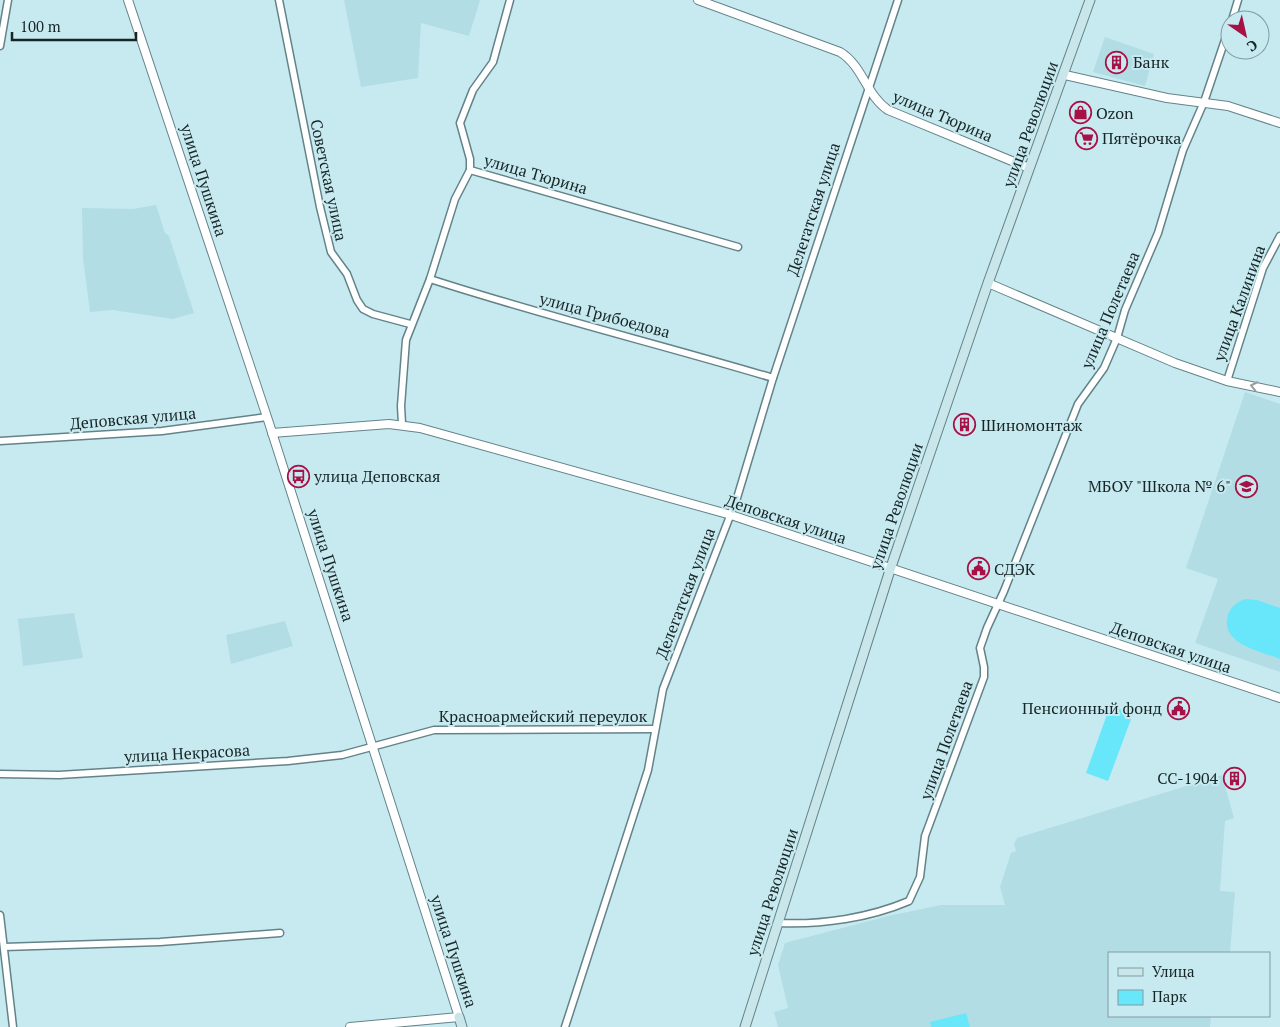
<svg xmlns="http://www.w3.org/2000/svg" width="1280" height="1027" font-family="'PT Serif',serif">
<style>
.built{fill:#b2dde4}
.green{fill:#69e7fa}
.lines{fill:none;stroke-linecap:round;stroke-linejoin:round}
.minor-casing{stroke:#638389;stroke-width:9}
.tertiary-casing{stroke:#638389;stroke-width:10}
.secondary-casing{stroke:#638389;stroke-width:11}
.minor{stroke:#fff;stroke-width:6}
.tertiary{stroke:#fff;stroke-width:8}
.secondary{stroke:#c9e6ea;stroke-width:9}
.oneway{stroke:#979d9e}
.labels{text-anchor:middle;stroke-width:4;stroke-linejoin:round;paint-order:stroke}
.poi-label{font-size:16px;fill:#182527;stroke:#c7eaf0;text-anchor:start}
.street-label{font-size:16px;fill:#182527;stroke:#c7eaf0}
</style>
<rect width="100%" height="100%" fill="#c7eaf0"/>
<!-- built -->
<g class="built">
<path d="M344,0H480L469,36L421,23L418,78L361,87Z"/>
<path d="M1105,37L1154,54L1145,86L1093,72Z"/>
<path d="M156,205L165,233L169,236L194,313L173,319L112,310L90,312L83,258L82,208L133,209Z"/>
<path d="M1245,392L1280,404V672L1195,643L1218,579L1186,568Z"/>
<path d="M74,613L83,658L23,666L18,619Z"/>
<path d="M285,621L293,646L231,664L226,635Z"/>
<path d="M1222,775L1234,818L1225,821L1220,891L1235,892L1230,953H1109V1016H1211L1210,1027H778L774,1012L788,1008L778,965L785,943L888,916L941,905H1005L1000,887L1011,853L1016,851L1014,844L1017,838Z"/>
</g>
<!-- green -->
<g class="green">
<path d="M1245,599L1257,600L1280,608V659C1261,651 1219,644 1228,615C1230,607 1237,602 1245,599Z"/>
<path d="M1110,706L1133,714L1108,781L1086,773Z"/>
<path d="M966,1013L970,1027H931L930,1022Z"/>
</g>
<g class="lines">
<defs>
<g id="minor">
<path d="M279,0L320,207L331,252L347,274L357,300L363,309L373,314L410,324"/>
<path d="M1232,20L1238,0"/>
<path d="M0,46L8,0"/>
<path d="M470,170L738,247"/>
<path d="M430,279C544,316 659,344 773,378"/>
<path d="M1227,381L1263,268L1280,236"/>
<path d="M402,424L401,406L406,340L430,279L455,199L470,170V159L460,123L473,90L493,62L510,0"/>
<path d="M0,441L162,431L267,417"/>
<path d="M0,774L59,775L288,761L342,755L434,730L655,729"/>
<path d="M0,915L13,1027"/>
<path d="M778,923C822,925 869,918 909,901L920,877L925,836L984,677V667L980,648L987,628L1004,591L1078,404L1104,368L1117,338L1125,310L1158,233L1183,150L1204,102L1230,25"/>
<path d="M4,947L160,942L280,933"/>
<path d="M565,1027L648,770L663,689L737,498L773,378L898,0"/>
</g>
<g id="tertiary">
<path d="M128,0L269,423L459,1017L350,1027"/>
<path d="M698,0L840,52C863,66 866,95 888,110L1029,168"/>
<path d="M1065,75L1167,98L1228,106L1280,123"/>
<path d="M988,283L1175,363L1227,381L1280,392"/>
<path d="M272,433L389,424L420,428L731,515L1280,698"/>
</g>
<g id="secondary">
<path d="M459,1017L462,1027"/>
<path d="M745,1027L891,567L988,283L1090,0"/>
</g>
</defs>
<!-- minor casing -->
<use href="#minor" class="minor-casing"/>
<!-- tertiary casing -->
<use href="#tertiary" class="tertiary-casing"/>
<!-- secondary casing -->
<use href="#secondary" class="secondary-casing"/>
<!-- minor -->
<use href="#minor" class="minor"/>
<!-- tertiary -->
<use href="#tertiary" class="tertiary"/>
<!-- secondary -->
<use href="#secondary" class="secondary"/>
</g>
<!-- one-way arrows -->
<defs><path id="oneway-chevron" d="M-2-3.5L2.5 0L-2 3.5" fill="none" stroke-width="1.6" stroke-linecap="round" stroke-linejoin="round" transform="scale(1.25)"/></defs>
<use class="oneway" href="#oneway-chevron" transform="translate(1254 386) rotate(-168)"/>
<!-- icons -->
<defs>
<symbol id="building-ring" viewBox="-11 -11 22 22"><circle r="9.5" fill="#c7eaf0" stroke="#a71145" stroke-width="1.5"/><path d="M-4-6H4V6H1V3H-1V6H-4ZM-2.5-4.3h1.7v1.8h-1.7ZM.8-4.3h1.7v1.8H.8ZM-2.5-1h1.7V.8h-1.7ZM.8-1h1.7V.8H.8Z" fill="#a71145"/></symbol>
<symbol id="shop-ring" viewBox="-11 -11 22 22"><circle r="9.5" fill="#c7eaf0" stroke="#a71145" stroke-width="1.5"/><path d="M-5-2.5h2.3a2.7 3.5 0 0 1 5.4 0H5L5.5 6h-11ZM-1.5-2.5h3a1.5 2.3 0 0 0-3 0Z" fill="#a71145"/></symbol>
<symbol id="supermarket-ring" viewBox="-11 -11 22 22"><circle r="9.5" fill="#c7eaf0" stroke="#a71145" stroke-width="1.5"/><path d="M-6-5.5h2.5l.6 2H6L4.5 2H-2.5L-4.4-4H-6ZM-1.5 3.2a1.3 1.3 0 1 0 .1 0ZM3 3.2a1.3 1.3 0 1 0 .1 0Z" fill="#a71145"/></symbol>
<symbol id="bus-ring" viewBox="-11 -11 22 22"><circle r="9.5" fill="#c7eaf0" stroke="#a71145" stroke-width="1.5"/><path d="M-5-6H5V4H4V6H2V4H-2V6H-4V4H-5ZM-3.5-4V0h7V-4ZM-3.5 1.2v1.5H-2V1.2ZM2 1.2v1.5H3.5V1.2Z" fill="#a71145"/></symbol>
<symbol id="school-ring" viewBox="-11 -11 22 22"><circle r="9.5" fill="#c7eaf0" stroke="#a71145" stroke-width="1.5"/><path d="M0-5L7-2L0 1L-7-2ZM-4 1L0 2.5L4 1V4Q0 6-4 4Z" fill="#a71145"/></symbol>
<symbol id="civic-ring" viewBox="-11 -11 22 22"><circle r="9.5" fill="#c7eaf0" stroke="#a71145" stroke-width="1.5"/><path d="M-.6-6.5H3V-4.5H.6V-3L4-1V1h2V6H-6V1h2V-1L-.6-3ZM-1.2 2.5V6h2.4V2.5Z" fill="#a71145"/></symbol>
</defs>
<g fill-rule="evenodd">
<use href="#building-ring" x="1104" y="50" width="25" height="25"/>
<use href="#shop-ring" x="1068" y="100" width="25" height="25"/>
<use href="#supermarket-ring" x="1074" y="126" width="25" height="25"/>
<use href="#building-ring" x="952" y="412" width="25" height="25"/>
<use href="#bus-ring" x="286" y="464" width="25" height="25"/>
<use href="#school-ring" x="1234" y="474" width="25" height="25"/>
<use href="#civic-ring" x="966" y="556" width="25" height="25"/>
<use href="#civic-ring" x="1166" y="696" width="25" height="25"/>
<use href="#building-ring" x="1222" y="766" width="25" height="25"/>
</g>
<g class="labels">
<!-- poi labels -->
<g class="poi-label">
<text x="1133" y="68">Банк</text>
<text x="1096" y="119">Ozon</text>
<text x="1102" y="144">Пятёрочка</text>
<text x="981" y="431">Шиномонтаж</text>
<text x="314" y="482">улица Деповская</text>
<text x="1231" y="492" text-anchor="end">МБОУ "Школа № 6"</text>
<text x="994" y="575">СДЭК</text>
<text x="1162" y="714" text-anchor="end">Пенсионный фонд</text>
<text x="1218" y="784" text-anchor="end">СС-1904</text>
</g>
<!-- street labels -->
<g class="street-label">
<text transform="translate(943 116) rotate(23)" y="6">улица Тюрина</text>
<text transform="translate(1030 124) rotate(-70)" y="6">улица Революции</text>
<text transform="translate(536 174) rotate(16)" y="6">улица Тюрина</text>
<text transform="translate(204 180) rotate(72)" y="6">улица Пушкина</text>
<text transform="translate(329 180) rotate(78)" y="6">Советская улица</text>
<text transform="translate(813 209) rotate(-72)" y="6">Делегатская улица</text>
<text transform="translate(1239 303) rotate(-70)" y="6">улица Калинина</text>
<text transform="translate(1110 310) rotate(-67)" y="6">улица Полетаева</text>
<text transform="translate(605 315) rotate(15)" y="6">улица Грибоедова</text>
<text transform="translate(133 418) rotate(-5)" y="6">Деповская улица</text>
<text transform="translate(896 506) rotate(-71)" y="6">улица Революции</text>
<text transform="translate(786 519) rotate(18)" y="6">Деповская улица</text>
<text transform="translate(331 565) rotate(72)" y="6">улица Пушкина</text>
<text transform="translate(685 593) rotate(-69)" y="6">Делегатская улица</text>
<text transform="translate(1171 647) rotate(19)" y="6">Деповская улица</text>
<text x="543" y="722">Красноармейский переулок</text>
<text transform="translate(946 740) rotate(-70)" y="6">улица Полетаева</text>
<text transform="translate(187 753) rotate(-3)" y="6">улица Некрасова</text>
<text transform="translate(772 892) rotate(-72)" y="6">улица Революции</text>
<text transform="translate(454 951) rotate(72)" y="6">улица Пушкина</text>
</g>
</g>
<!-- legend -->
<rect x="1108" y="952" width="162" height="65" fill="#c7eaf0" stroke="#819ba0"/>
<rect x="1118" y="968" width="25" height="8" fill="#c9e6ea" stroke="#819ba0"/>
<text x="1152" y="977" font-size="15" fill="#182527">Улица</text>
<rect x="1118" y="990" width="25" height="15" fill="#69e7fa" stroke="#819ba0"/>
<text x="1152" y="1002" font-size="15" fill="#182527">Парк</text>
<!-- north arrow -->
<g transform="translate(1245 35) rotate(146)"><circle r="24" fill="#c7eaf0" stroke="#819ba0"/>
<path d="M0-4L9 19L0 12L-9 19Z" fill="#a71145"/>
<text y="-8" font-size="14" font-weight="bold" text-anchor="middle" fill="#182527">С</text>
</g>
<!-- scale -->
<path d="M12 32v8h124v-8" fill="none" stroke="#182527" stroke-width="2.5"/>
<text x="20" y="32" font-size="15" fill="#182527" stroke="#c7eaf0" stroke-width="4" paint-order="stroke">100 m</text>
</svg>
